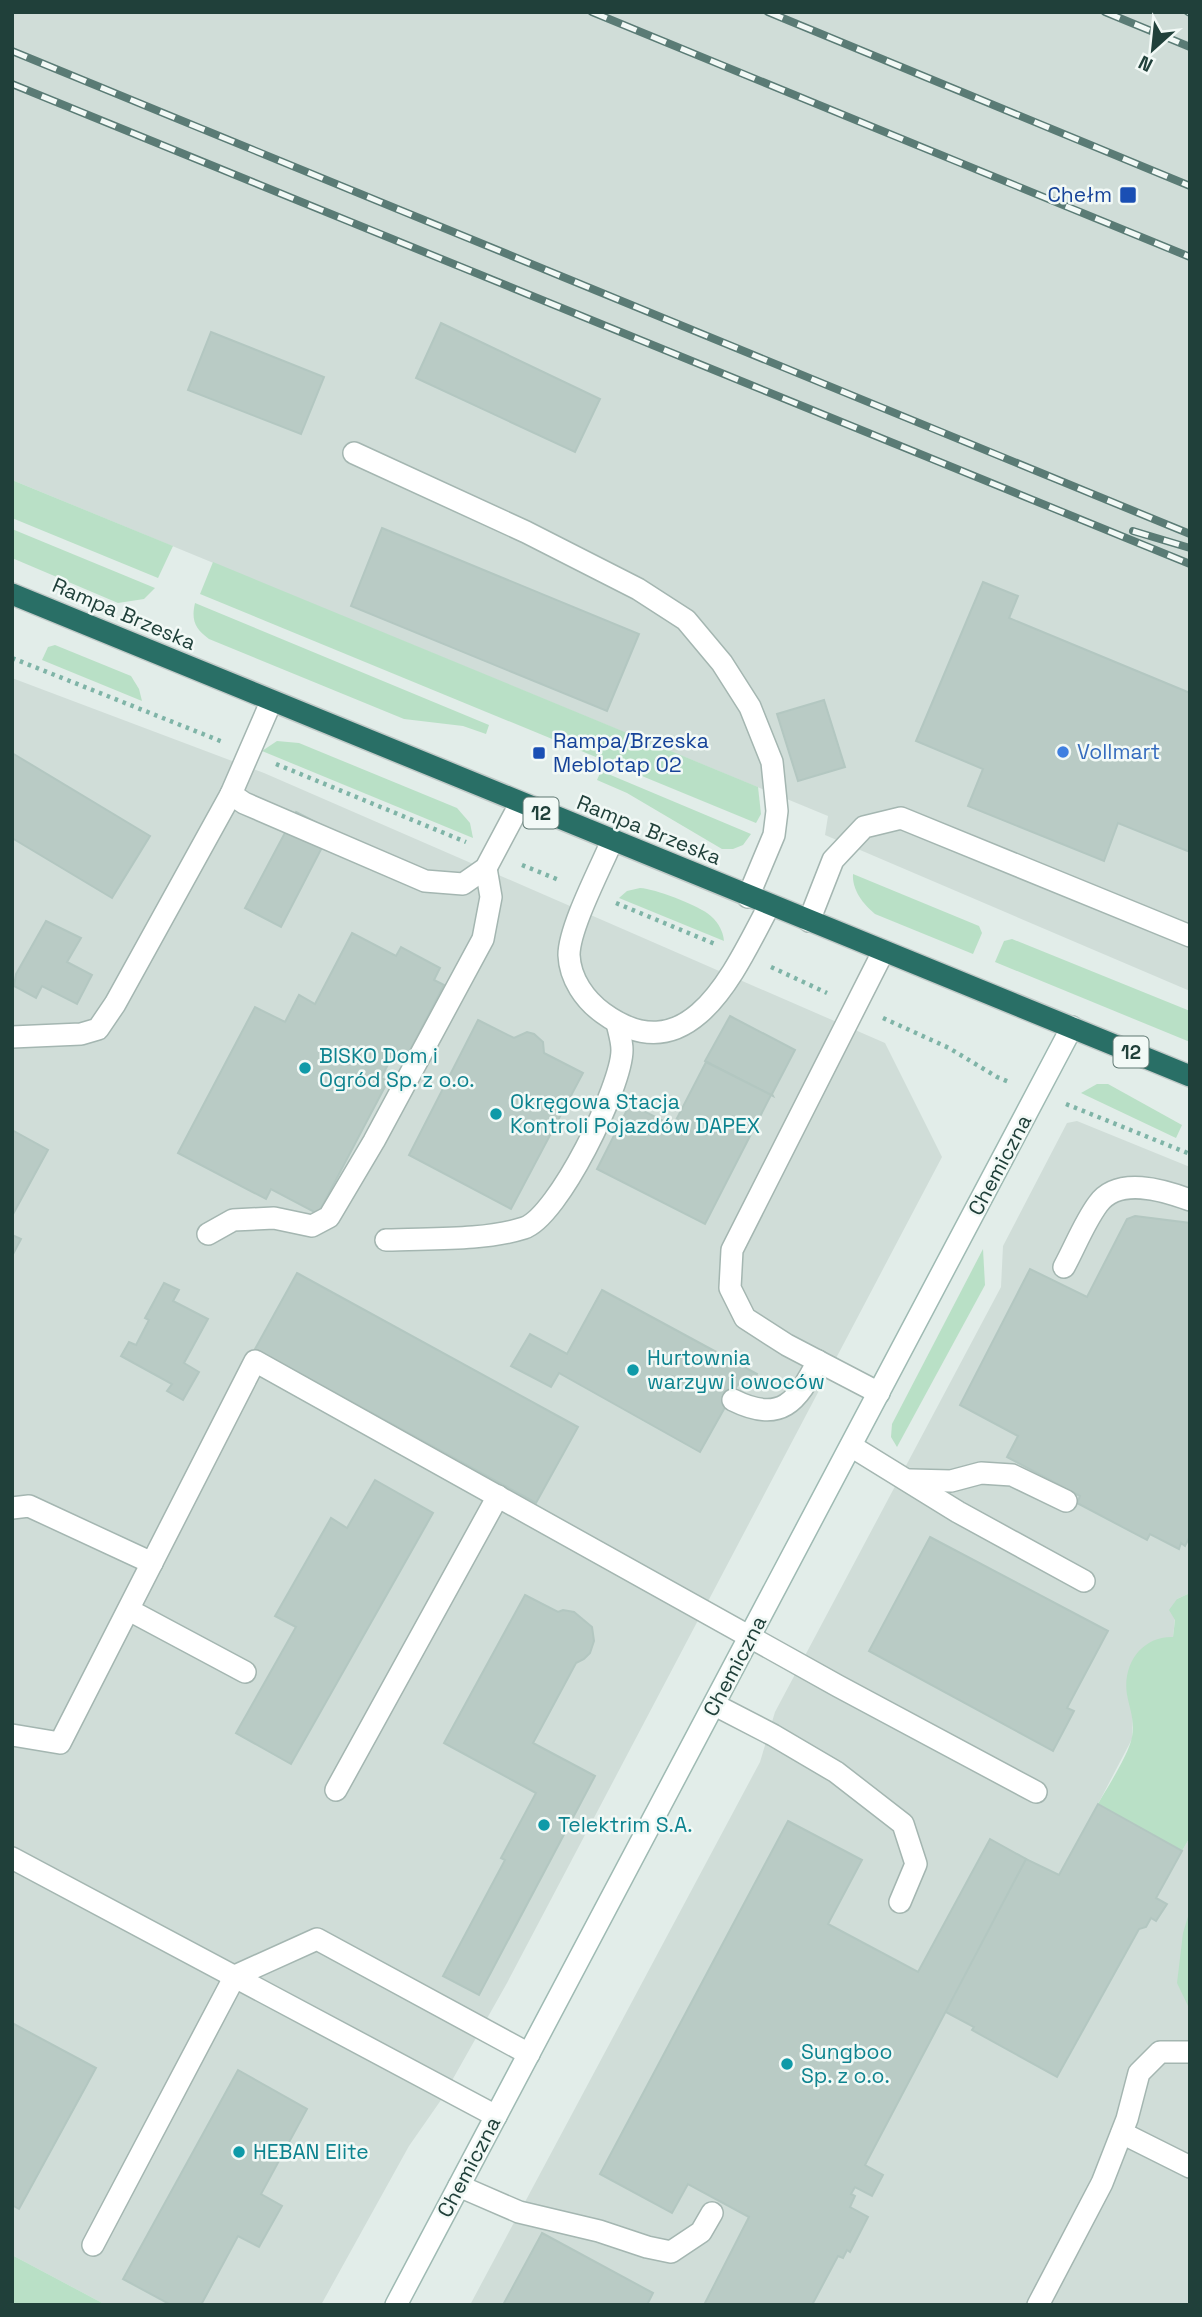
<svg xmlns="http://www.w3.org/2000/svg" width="1202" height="2317" font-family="'Space Grotesk',sans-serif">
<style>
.built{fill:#d0ddd8}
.green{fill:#b9e0c6}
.building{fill:#b9cbc5;stroke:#b3c7c1;stroke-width:2}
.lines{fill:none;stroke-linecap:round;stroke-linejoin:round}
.lane-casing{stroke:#a4b6b1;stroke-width:24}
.secondary-casing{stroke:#9fbab3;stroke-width:24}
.highway-casing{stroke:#c1cac8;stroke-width:24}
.path{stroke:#7fb4a7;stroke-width:4.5;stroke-dasharray:3.5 5;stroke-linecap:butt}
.lane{stroke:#fff;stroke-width:21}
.secondary{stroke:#fff;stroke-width:21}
.highway{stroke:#296f66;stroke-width:21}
.rail-casing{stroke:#5a7b75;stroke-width:8}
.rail{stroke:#f2f9f6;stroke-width:5;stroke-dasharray:16;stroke-linecap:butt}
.transit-dot{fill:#1a4fb4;stroke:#f2f9f6;stroke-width:2.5}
.shop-dot{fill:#3f7fe0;stroke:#f2f9f6;stroke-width:2.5}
.culture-dot{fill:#0f9aa8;stroke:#f2f9f6;stroke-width:2.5}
.labels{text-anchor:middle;stroke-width:5;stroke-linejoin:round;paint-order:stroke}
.shield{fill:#f2f9f6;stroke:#5f7872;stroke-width:2}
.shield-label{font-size:19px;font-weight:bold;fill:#20403a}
.transit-label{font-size:21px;fill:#164399;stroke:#f2f9f6;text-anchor:end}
.street-label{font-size:21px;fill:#20403a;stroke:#f2f9f6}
.shop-label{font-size:21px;fill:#366cbe;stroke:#f2f9f6;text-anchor:start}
.culture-label{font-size:21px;fill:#0d838f;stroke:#f2f9f6;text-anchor:start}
</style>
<rect width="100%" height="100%" fill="#e2ede9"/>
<!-- built -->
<g class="built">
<path d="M12,12H1190V991L825,835L828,816L12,480Z"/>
<path d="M12,678L264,773L885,1043L942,1157L507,1983L441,2100L409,2146L321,2305H106L12,2255Z"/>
<path d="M1077,1121L1190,1167V1593L1177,1599L1173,1637L1127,1694L1133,1715L1132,1739L1098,1804L1182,1851L1190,1837V2305H470L760,1762L775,1712L1001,1287L1003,1246L1067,1123Z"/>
</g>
<!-- green -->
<g class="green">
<path d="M12,480L173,546L158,578L12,518Z"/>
<path d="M12,529L155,588L144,599L118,603L12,558Z"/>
<path d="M213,562L758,787L761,814L756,823L200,594Z"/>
<path d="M195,603L489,725L486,734L463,726L404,719L209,639C195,629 191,620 195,603Z"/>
<path d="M55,645L131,676L139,689L142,701L42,660L48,647Z"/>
<path d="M277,741L299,743L457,808L470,823L473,838L262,751Z"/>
<path d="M601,771L751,834L743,845L733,849H722L627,793L597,780Z"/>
<path d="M853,874L979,926L982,933L973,954L875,914C863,904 852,890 853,874Z"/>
<path d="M640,888C656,889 694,904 707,913C717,920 723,930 724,941L619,898L627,891Z"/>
<path d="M1012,939L1190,1011V1042L995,962L1004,941Z"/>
<path d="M1097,1084H1108L1182,1125L1176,1138L1081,1093Z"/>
<path d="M983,1249L985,1285L897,1447L891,1437L892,1424Z"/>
<path d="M1190,1593V1837L1182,1851L1098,1804C1107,1788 1129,1754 1132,1737C1135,1721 1130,1710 1127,1695C1122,1664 1142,1636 1173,1637L1175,1620L1169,1610L1177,1599Z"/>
<path d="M1190,1910V2010L1177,1983L1183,1933Z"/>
<path d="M12,2255L106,2305H12Z"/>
</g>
<!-- building -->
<g class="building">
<path d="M441,323L600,399L575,452L416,378Z"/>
<path d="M211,332L324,377L301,434L188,390Z"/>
<path d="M382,528L639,634L607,711L351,606Z"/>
<path d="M983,582L1018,596L1009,618L1190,693V852L1118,823L1104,861L968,806L983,769L916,741Z"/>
<path d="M824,700L845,767L798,781L777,714Z"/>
<path d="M12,753L150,836L112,898L12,838Z"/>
<path d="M296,812L331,830L281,927L245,908Z"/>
<path d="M46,921L81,938L67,962L92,975L77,1004L42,986L36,998L14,986L16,974Z"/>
<path d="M352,933L396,956L401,947L440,968L434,980L444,985L406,1058L395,1051L381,1078L388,1081L318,1214L271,1189L266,1199L178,1153L255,1007L285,1022L299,995L315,1004Z"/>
<path d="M730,1016L795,1050L772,1094L773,1096L705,1061Z"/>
<path d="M478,1020L514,1038L527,1032L534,1034L543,1042L544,1053L583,1073L511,1209L409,1155Z"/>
<path d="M706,1062L771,1095L705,1224L597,1169L630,1104L673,1126Z"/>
<path d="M12,1130L48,1150L12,1216Z"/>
<path d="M1135,1216L1190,1223V1536L1185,1546L1181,1543L1179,1549L1150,1534L1147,1540L1077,1503L1080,1496L1007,1457L1018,1436L960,1405L1030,1269L1087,1297L1127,1219Z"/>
<path d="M12,1235L21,1239L12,1256Z"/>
<path d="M297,1273L578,1427L536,1503L255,1349Z"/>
<path d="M164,1283L179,1290L173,1301L208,1319L184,1363L199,1372L183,1400L167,1391L172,1384L121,1356L129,1342L136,1345L149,1320L145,1318Z"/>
<path d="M602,1290L757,1374L749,1389L738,1384L700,1452L559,1373L551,1387L511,1366L530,1334L567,1354Z"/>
<path d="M375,1480L433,1513L291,1764L236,1733L296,1627L275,1616L331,1518L347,1528Z"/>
<path d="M930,1537L1108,1631L1067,1708L1074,1711L1053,1751L869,1651Z"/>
<path d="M525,1595L558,1612L563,1610L574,1612L592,1627L594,1641L590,1653L584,1659L576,1663L533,1743L595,1776L479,1995L443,1976L505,1860L501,1858L536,1793L444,1743Z"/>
<path d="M1098,1804L1182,1851L1156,1898L1167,1904L1156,1921L1151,1918L1146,1927L1139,1929L1057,2077L972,2030L974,2027L944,2011L1026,1859L1059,1875Z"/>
<path d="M788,1821L862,1860L828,1924L918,1972L990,1839L1026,1859L865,2165L883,2175L872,2196L855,2187L851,2194L855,2196L850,2207L868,2217L850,2252L847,2250L843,2258L838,2256L812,2305H704L749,2217L688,2184L672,2213L600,2174Z"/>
<path d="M12,2023L96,2068L19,2209L12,2205Z"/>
<path d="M238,2070L307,2109L261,2194L282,2206L259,2247L238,2236L201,2305H171L123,2279Z"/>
<path d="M542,2233L653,2293L647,2305H503Z"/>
</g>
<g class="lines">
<defs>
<g id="lane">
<path d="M354,453L526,532L638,589L686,620L722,663L750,707L772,762L777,811L774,835L748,897"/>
<path d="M271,702L231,794L244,803L425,881L463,884L486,868L520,804"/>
<path d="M612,841C600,869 569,928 569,955C570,979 585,1000 603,1013C691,1077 736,967 769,906"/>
<path d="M809,921L833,860L864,827L901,818L1190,936"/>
<path d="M12,1037L81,1034L98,1029L115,1004L231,794"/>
<path d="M208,1234L233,1220L274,1218L312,1226L329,1217L374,1141L483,939L491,897L486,868"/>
<path d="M386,1240C429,1238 483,1241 524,1228C558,1217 622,1086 622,1050C622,1041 619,1032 617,1023"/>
<path d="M1064,1267C1075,1247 1084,1223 1098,1204C1118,1176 1163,1190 1190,1200"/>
<path d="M879,1393L787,1345L745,1318L730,1288L732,1250L883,952"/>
<path d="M733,1400C781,1424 797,1402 818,1361"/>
<path d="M851,1446L958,1512L1084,1581"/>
<path d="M910,1480L951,1481L981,1473L1012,1475L1066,1501"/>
<path d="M12,1508L29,1506L152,1563"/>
<path d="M129,1610L245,1672"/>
<path d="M715,1705L773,1735L836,1772L903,1824L916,1864L900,1902"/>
<path d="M12,1735L60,1743L255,1361L838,1686L1036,1792"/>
<path d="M336,1790L498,1496"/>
<path d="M12,1858L496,2116"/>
<path d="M1122,2133L1190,2167"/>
<path d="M459,2186L519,2212L599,2231L647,2247L671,2252L701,2232L712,2213"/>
<path d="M93,2245L235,1976L317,1939L529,2054"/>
<path d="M1038,2305L1102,2183L1127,2119L1139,2073L1160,2052H1190"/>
</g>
<path id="secondary" d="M396,2305L1072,1027"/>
<path id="highway" d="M12,594L1190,1076"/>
</defs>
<!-- lane casing -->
<use href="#lane" class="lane-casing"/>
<!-- secondary casing -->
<use href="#secondary" class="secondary-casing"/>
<!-- highway casing -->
<use href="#highway" class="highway-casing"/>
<!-- path -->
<g class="path">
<path d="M12,658L223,742"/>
<path d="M276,764L466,842"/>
<path d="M522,865L559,880"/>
<path d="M616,903L715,944"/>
<path d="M771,967L827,993"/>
<path d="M883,1018L949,1048L997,1077L1009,1082"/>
<path d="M1066,1104L1190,1154"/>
</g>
<!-- lane -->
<use href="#lane" class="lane"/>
<!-- secondary -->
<use href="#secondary" class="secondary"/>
<!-- highway -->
<use href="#highway" class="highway"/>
<defs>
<g id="rail">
<path d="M592,12L1190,257"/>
<path d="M768,12L1190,186"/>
<path d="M1105,12L1190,47"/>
<path d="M1188,12L1190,13"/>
<path d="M12,51L1190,534"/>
<path d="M12,84L1190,564"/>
<path d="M1133,531L1190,548"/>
</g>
</defs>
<!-- rail casing -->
<use href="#rail" class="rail-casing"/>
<!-- rail -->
<use href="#rail" class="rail"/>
</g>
<!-- markers -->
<g class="transit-dot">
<rect x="1119" y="186" width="18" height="18" rx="3.5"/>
<rect x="532" y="746" width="14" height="14" rx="3.5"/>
</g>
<circle class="shop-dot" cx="1063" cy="752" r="7"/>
<g class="culture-dot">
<circle cx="305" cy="1068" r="7"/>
<circle cx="496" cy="1114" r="7"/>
<circle cx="633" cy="1370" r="7"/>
<circle cx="544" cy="1825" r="7"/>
<circle cx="787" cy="2064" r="7"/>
<circle cx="239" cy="2152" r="7"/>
</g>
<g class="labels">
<!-- shield labels -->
<g class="shield">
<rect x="523.5" y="797.5" width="35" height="31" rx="5"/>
<rect x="1113.5" y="1036.5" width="35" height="31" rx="5"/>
</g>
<g class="shield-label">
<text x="541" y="820">12</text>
<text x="1131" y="1059">12</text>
</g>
<!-- transit labels -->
<g class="transit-label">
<text x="1112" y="202">Chełm</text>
<text x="553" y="748" text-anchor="start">Rampa/Brzeska<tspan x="553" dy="24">Meblotap 02</tspan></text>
</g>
<!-- street labels -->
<g class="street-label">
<text transform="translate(124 614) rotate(23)" y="7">Rampa Brzeska</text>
<text transform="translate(649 830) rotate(22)" y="7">Rampa Brzeska</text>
<text transform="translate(1000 1165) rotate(-62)" y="7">Chemiczna</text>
<text transform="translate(735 1666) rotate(-62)" y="7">Chemiczna</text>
<text transform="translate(469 2167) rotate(-62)" y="7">Chemiczna</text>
</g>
<!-- shop labels -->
<g class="shop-label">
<text x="1077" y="759">Vollmart</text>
</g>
<!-- culture labels -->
<g class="culture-label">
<text x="319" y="1063">BISKO Dom i<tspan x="319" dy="24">Ogród Sp. z o.o.</tspan></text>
<text x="510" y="1109">Okręgowa Stacja<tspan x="510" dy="24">Kontroli Pojazdów DAPEX</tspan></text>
<text x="647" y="1365">Hurtownia<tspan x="647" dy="24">warzyw i owoców</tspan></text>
<text x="558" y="1832">Telektrim S.A.</text>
<text x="801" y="2059">Sungboo<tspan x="801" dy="24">Sp. z o.o.</tspan></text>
<text x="253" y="2159">HEBAN Elite</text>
</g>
</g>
<!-- border -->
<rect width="1202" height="2317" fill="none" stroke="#20403a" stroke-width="28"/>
<!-- north arrow -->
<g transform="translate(1153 49) rotate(207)" stroke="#f2f9f6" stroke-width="5" paint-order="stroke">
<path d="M0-5L12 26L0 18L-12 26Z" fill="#20403a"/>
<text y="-10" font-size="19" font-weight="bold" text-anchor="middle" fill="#20403a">N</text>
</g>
</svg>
